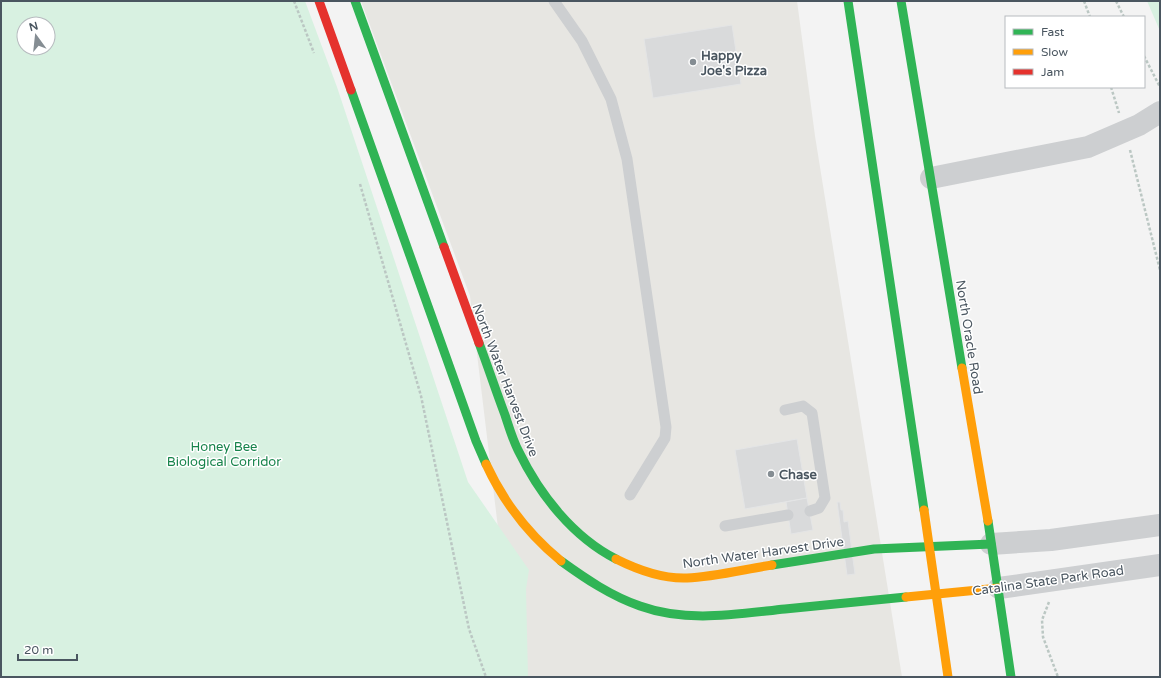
<svg xmlns="http://www.w3.org/2000/svg" width="1161" height="678" font-family="'Varela Round',sans-serif">
<style>
.commercial{fill:#e7e6e2}
.green{fill:#d8f1e1;fill-rule:evenodd}
.building{fill:#d9dadb;stroke:#e4e5e6}
.lines{fill:none;stroke-linecap:round;stroke-linejoin:round}
.path{stroke:#bbc7c3;stroke-width:2.5;stroke-dasharray:3 2;stroke-linecap:butt}
.lane{stroke:#cdcfd1;stroke-width:11}
.street{stroke:#cdcfd1;stroke-width:22}
.fast{stroke:#30b455;stroke-width:9}
.slow{stroke:#ff9f0a;stroke-width:9}
.jam{stroke:#e5322d;stroke-width:9}
.poi-dot{fill:#858d93;stroke:#fff;stroke-width:1.5}
.labels{text-anchor:middle;stroke-width:3;stroke-linejoin:round;paint-order:stroke}
.poi-label{font-size:13px;font-weight:bold;fill:#4a5660;stroke:#fff;text-anchor:start}
.street-label{font-size:13px;fill:#4a5660;stroke:#fff}
.park-label{font-size:13px;fill:#18844c;stroke:#fff}
</style>
<rect width="100%" height="100%" fill="#f3f3f3"/>
<!-- commercial -->
<path class="commercial" d="M361,1H797L815,136L902,677H516L470,296Z"/>
<!-- green -->
<g class="green">
<path d="M1,1H305L337,87L468,482L529,570L526,589L528,677H1ZM24,24H48V48H24Z"/>
<path d="M1147,1H1160V31Z"/>
</g>
<!-- building -->
<g class="building">
<path d="M732,25L741,84L653,98L644,39Z"/>
<path d="M797,439L807,498L745,509L735,450Z"/>
<path d="M807,498L813,530L791,534L786,502Z"/>
<path d="M837,502H840L841,510H843L844,522L848,521L855,574L847,575Z"/>
</g>
<g class="lines">
<!-- path -->
<g class="path">
<path d="M294,1L314,53"/>
<path d="M1084,1L1090,17"/>
<path d="M1116,1L1124,17"/>
<path d="M1144,56L1160,87"/>
<path d="M1111,87L1119,113"/>
<path d="M1130,150L1160,270"/>
<path d="M360,184L421,396L469,629L486,677"/>
<path d="M1049,602L1042,620L1043,637L1058,677"/>
</g>
<!-- lane -->
<g class="lane">
<path d="M554,1L582,41L611,99L627,159L666,427L665,438L630,495"/>
<path d="M785,410L803,406L812,413L825,498L819,508L810,511"/>
<path d="M725,526L788,515"/>
</g>
<!-- street -->
<g class="street">
<path d="M931,178L1088,147L1139,125L1160,112"/>
<path d="M991,544L1051,540L1160,525"/>
<path d="M999,588L1160,565"/>
</g>
<!-- fast -->
<g class="fast">
<path d="M355,1L444,247"/>
<path d="M848,1L924,510"/>
<path d="M901,1L962,368"/>
<path d="M351,90L476,441L486,464"/>
<path d="M479,343C488,367 496,391 505,415C509,427 513,441 519,452C540,495 573,537 616,559"/>
<path d="M988,521L1011,677"/>
<path d="M561,561C586,579 611,596 640,606C687,623 737,614 785,609C825,605 865,601 906,597"/>
<path d="M772,565L874,549L991,544"/>
</g>
<!-- slow -->
<g class="slow">
<path d="M962,368L988,521"/>
<path d="M486,464C504,503 528,534 561,561"/>
<path d="M924,510L948,677"/>
<path d="M616,559C638,570 663,579 687,578C713,577 746,569 772,565"/>
<path d="M906,597L999,588"/>
</g>
<!-- jam -->
<g class="jam">
<path d="M319,1L351,90"/>
<path d="M444,247L479,343"/>
</g>
</g>
<!-- markers -->
<g class="poi-dot">
<circle cx="693" cy="62" r="4"/>
<circle cx="771" cy="474" r="4"/>
</g>
<g class="labels">
<!-- poi labels -->
<g class="poi-label">
<text x="701" y="60">Happy<tspan x="701" dy="15">Joe's Pizza</tspan></text>
<text x="779" y="479">Chase</text>
</g>
<!-- street labels -->
<g class="street-label">
<text transform="translate(970 337) rotate(81)" y="5">North Oracle Road</text>
<text transform="translate(506 380) rotate(69)" y="5">North Water Harvest Drive</text>
<text transform="translate(763 552) rotate(-8)" y="5">North Water Harvest Drive</text>
<text transform="translate(1048 580) rotate(-8)" y="5">Catalina State Park Road</text>
</g>
<!-- park labels -->
<g class="park-label">
<text x="224" y="451">Honey Bee<tspan x="224" dy="15">Biological Corridor</tspan></text>
</g>
</g>
<!-- border -->
<rect width="1161" height="678" fill="none" stroke="#4a5660" stroke-width="4"/>
<!-- legend -->
<rect x="1005" y="16" width="140" height="72" fill="#ffffff" stroke="#b7bbbf"/>
<rect x="1013" y="29" width="20" height="6" fill="#30b455" stroke="#b7bbbf"/>
<text x="1041" y="36" font-size="12" fill="#4a5660">Fast</text>
<rect x="1013" y="49" width="20" height="6" fill="#ff9f0a" stroke="#b7bbbf"/>
<text x="1041" y="56" font-size="12" fill="#4a5660">Slow</text>
<rect x="1013" y="69" width="20" height="6" fill="#e5322d" stroke="#b7bbbf"/>
<text x="1041" y="76" font-size="12" fill="#4a5660">Jam</text>
<!-- north arrow -->
<g transform="translate(36 36) rotate(345)"><circle r="19" fill="#ffffff" stroke="#b7bbbf"/>
<path d="M0-3L7 15L0 10L-7 15Z" fill="#858d93"/>
<text y="-6" font-size="11" font-weight="bold" text-anchor="middle" fill="#4a5660">N</text>
</g>
<!-- scale -->
<path d="M18 654v6h59v-6" fill="none" stroke="#4a5660" stroke-width="2"/>
<text x="24" y="654" font-size="12" fill="#4a5660" stroke="#ffffff" stroke-width="3" paint-order="stroke">20 m</text>
</svg>
